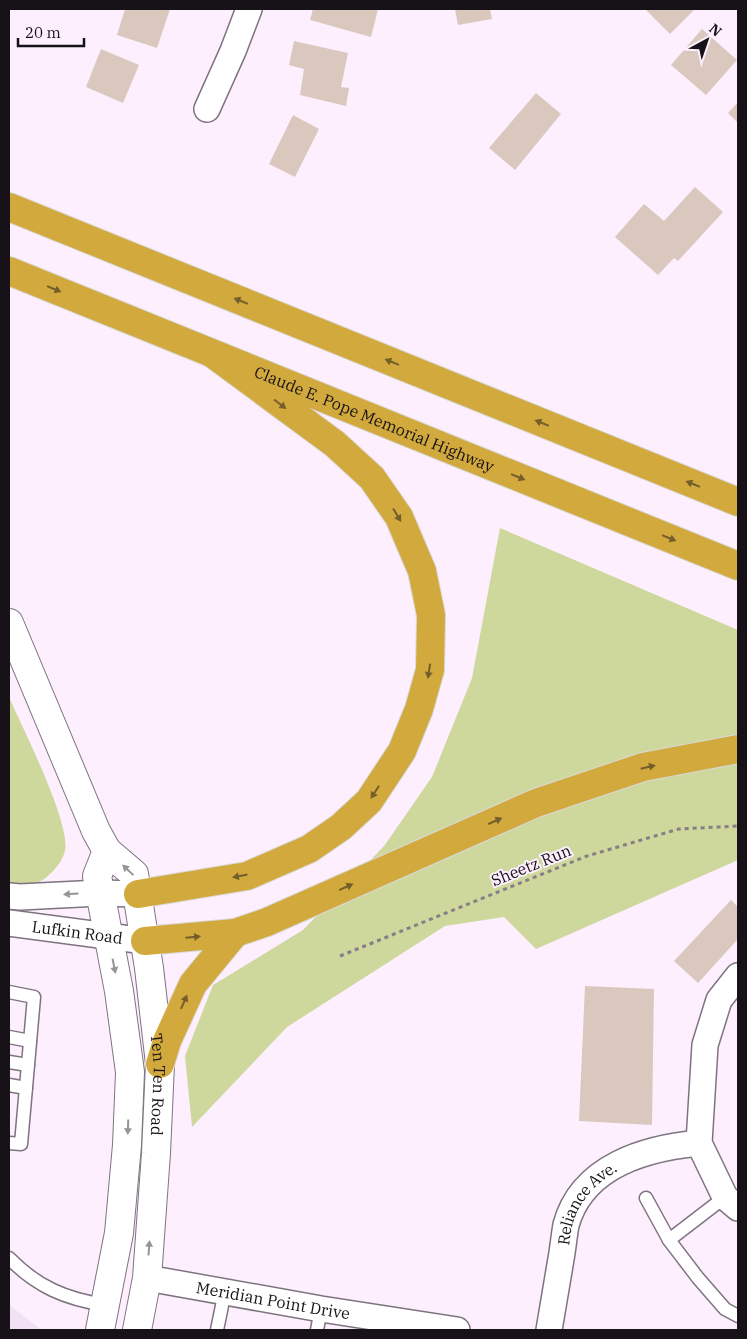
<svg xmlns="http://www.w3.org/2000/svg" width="747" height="1339" font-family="'IBM Plex Serif',serif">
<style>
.built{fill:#f2e1f4}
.green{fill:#ced79c}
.building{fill:#dac8bf}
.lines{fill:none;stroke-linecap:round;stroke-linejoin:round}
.service-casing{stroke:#7e7380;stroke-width:15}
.minor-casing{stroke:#7e7380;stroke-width:28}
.secondary-casing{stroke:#7e7380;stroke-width:30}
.motorway-casing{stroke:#dad9da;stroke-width:30}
.path{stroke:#877e88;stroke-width:3;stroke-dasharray:4 4;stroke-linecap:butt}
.service{stroke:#fff;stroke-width:12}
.minor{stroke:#fff;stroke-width:25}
.secondary{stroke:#fff;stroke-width:28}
.motorway{stroke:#d2a93c;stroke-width:28}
.oneway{fill:#745e2a}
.oneway2{fill:#969497}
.labels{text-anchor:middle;stroke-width:4;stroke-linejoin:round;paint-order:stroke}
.street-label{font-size:16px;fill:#161217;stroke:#fdeffe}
</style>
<rect width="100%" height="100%" fill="#fdeffe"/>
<!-- built -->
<path class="built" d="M9,1305L42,1330H9Z"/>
<!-- green -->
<g class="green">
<path d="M500,528L738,630V860L536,949L504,917L445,926L287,1027L192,1127L185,1056L213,985L303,930L384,846L432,777L472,678Z"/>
<path d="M9,697C22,727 71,823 65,851C61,866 46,880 32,886C25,889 16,888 9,888Z"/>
</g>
<!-- building -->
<g class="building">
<path d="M125,9H170L157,48L117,35Z"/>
<path d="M313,9H378L371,37L310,20Z"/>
<path d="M455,9H490L492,19L458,25Z"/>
<path d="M645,9H691L693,11L670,34Z"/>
<path d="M702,29L737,60L706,95L671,65Z"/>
<path d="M294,41L348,53L341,87L349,88L346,106L300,95L304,69L289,65Z"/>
<path d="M101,49L139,65L123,103L86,87Z"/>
<path d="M536,93L561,114L515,170L489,148Z"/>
<path d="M738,102V123L728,113Z"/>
<path d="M293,115L319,129L295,177L269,164Z"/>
<path d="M695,187L723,212L678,261L674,258L658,275L615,237L644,204L664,221Z"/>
<path d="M731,900L738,907V939L698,983L674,961Z"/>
<path d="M585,986L654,989L652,1125L579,1121Z"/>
</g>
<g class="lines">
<defs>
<g id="service">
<path d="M9,992L34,997L21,1144L9,1143"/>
<path d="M9,1037L30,1041"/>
<path d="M9,1062L28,1065"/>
<path d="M9,1085L26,1088"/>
<path d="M646,1198L669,1240L698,1278L725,1309L738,1316"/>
<path d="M669,1240L725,1197"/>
<path d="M9,1258C37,1287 66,1299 105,1305"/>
<path d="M217,1330L225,1291"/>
<path d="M317,1330L321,1309"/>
</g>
<g id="minor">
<path d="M207,109L233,51L249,9"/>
<path d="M9,896L20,897L100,893L138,894"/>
<path id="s1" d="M9,923L145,941"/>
<path d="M738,976L719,1000L705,1045L699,1143L725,1197L738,1208"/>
<path id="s2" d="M147,1278L321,1309L457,1330"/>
<path id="s3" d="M549,1330C553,1307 557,1283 561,1259C563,1248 564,1236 566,1225C582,1166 646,1148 699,1143"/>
</g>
<g id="secondary">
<path id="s4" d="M9,623L96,831L107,851L134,874L149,968L160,1064L156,1153L147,1278L137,1330"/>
<path d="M100,1330L119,1233L127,1145L130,1072L119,991L97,876L107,851"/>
</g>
<g id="motorway">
<path d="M9,207L738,502"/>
<path id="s5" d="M9,271L738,566"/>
<path d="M138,894L247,876L309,849L341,827L369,801L402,751L419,709L430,670L431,615L422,571L399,517L372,478L335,444L213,354"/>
<path d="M145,941L235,933L267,922L536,803L643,767L738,749"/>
<path d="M160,1064L167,1041L193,984L235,933"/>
</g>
</defs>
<!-- service casing -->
<use href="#service" class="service-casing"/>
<!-- minor casing -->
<use href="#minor" class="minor-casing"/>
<!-- secondary casing -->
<use href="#secondary" class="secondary-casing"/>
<!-- motorway casing -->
<use href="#motorway" class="motorway-casing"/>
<!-- path -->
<path class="path" d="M340,956L587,856L679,829L738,826"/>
<!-- service -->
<use href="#service" class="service"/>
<!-- minor -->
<use href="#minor" class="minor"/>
<!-- secondary -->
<use href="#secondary" class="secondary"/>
<!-- motorway -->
<use href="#motorway" class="motorway"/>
</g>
<!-- one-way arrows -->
<defs><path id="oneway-solid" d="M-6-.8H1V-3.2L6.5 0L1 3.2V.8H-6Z" transform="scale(1.25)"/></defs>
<g class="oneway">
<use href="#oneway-solid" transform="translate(54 289) rotate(22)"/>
<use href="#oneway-solid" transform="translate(241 301) rotate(-158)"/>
<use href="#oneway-solid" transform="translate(392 362) rotate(-158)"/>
<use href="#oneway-solid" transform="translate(280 404) rotate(37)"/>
<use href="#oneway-solid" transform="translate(542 423) rotate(-158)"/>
<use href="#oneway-solid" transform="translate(518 477) rotate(22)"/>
<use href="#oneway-solid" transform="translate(693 484) rotate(-158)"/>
<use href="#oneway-solid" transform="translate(397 515) rotate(59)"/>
<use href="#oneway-solid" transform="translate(669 538) rotate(22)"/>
<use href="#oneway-solid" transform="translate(429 671) rotate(99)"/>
<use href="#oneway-solid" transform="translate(648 767) rotate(-13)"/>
<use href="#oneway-solid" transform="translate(375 792) rotate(123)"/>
<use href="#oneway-solid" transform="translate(495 821) rotate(-24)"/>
<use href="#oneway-solid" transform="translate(240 876) rotate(169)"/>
<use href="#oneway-solid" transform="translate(346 887) rotate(-24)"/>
<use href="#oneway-solid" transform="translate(193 937) rotate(-5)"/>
<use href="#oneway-solid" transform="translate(184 1002) rotate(-66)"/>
</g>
<g class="oneway2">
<use href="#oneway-solid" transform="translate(128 870) rotate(-137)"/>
<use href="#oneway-solid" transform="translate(71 894) rotate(177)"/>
<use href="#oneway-solid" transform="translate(114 966) rotate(79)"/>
<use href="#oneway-solid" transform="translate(128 1127) rotate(92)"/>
<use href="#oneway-solid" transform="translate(149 1248) rotate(-86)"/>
</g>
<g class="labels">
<!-- street labels -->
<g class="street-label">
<text dy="6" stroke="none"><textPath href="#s5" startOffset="394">Claude E. Pope Memorial Highway</textPath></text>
<text transform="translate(531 865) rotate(-22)" y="6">Sheetz Run</text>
<text dy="6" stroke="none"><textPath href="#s1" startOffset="69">Lufkin Road</textPath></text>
<text dy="6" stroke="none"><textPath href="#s4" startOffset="496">Ten Ten Road</textPath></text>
<text dy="6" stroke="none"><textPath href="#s3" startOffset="136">Reliance Ave.</textPath></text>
<text dy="6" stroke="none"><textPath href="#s2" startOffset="128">Meridian Point Drive</textPath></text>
</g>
</g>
<!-- border -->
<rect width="747" height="1339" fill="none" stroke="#161217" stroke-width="20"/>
<!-- north arrow -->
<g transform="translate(707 40) rotate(40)" stroke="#fdeffe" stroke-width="4" paint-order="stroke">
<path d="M0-4L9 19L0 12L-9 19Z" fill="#161217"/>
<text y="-8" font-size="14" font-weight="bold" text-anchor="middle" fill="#161217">N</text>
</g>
<!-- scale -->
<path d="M18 38v8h66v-8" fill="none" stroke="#161217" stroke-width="2.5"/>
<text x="25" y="38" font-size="15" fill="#161217" stroke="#fdeffe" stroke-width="4" paint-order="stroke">20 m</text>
</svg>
